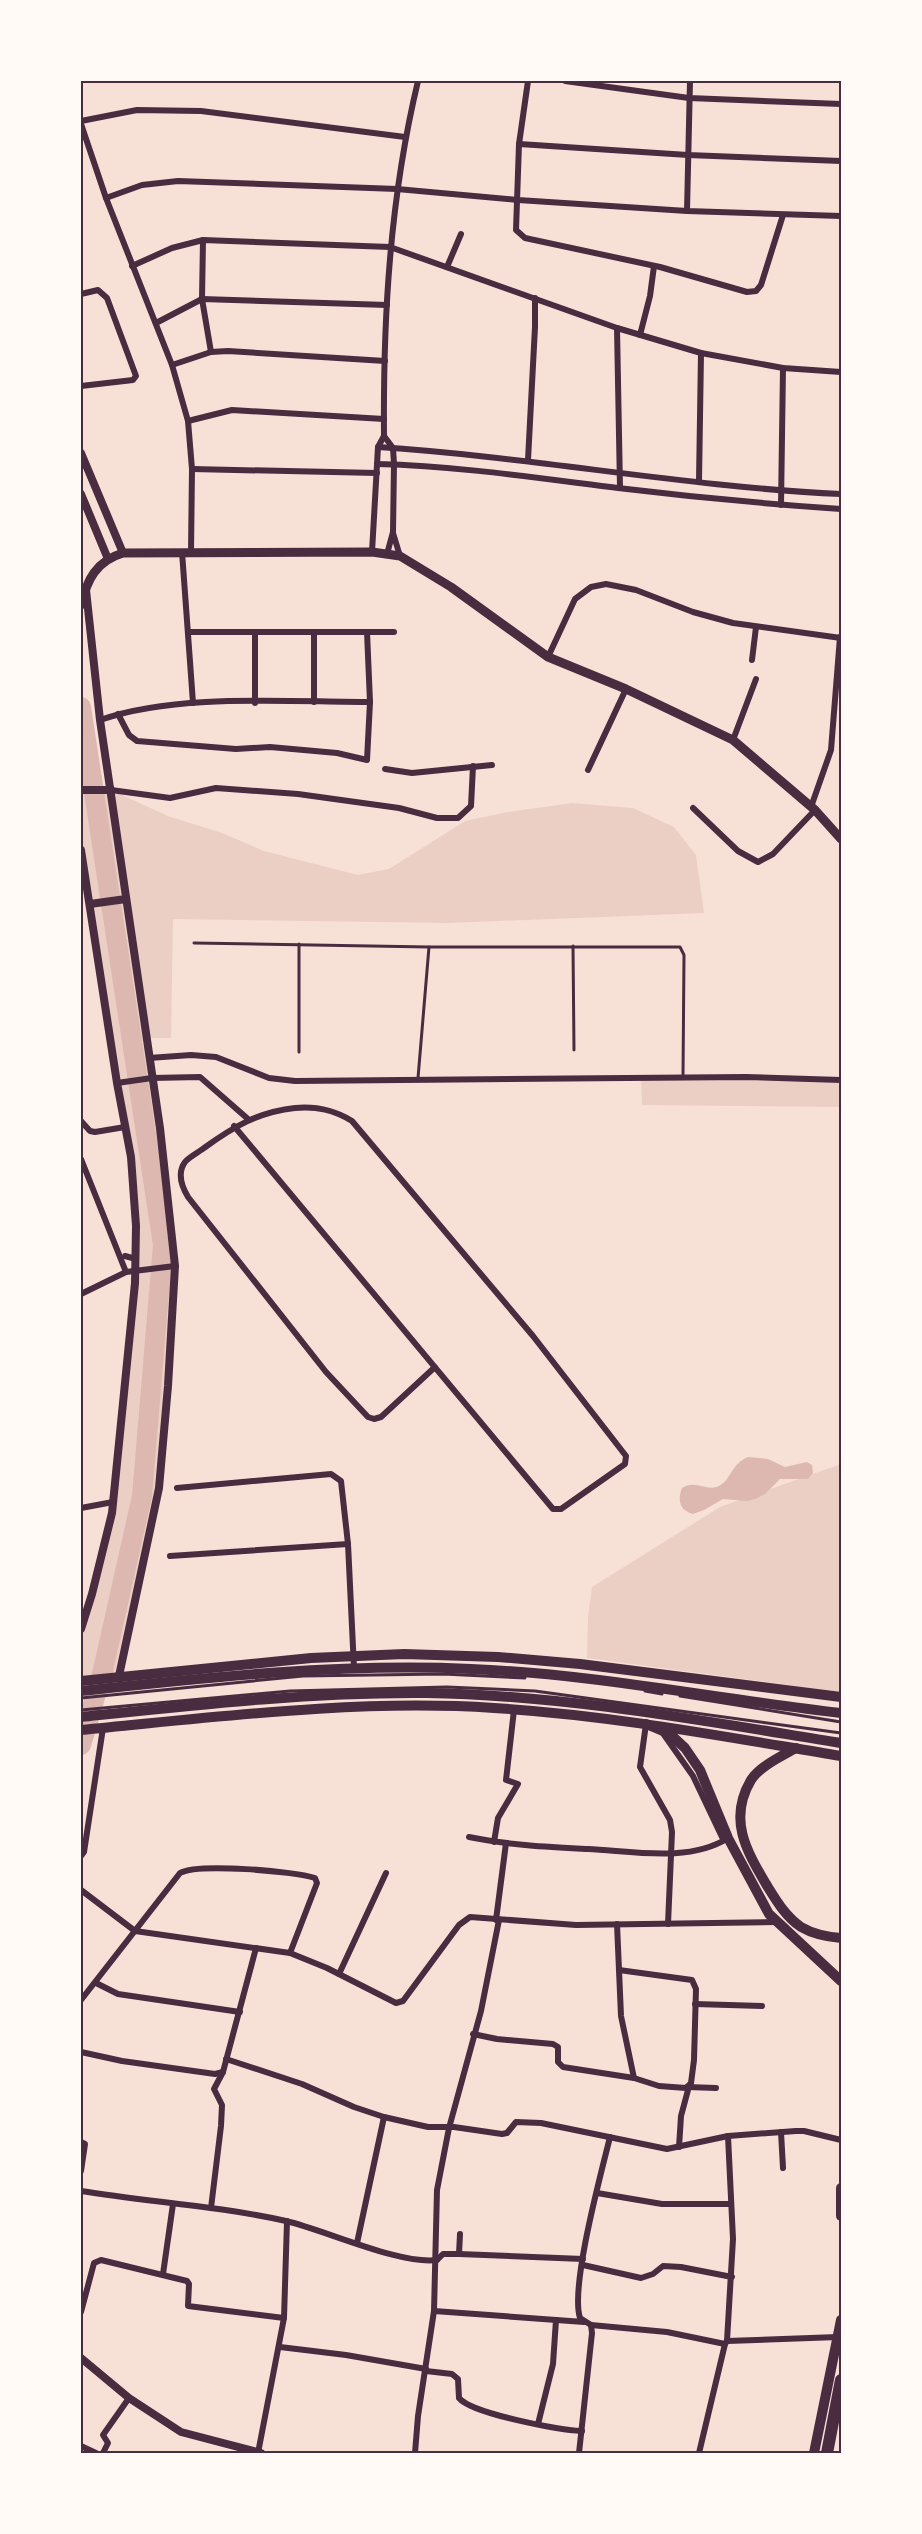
<svg xmlns="http://www.w3.org/2000/svg" width="922" height="2534" font-family="'Archivo Narrow',sans-serif">
<style>
.green{fill:#ebcfc5}
.water{fill:#dcb8b0}
.lines{fill:none;stroke-linecap:round;stroke-linejoin:round}
.river{stroke:#dcb8b0;stroke-width:20}
.service{stroke:#4a2c40;stroke-width:3}
.minor{stroke:#4a2c40;stroke-width:6}
.tertiary{stroke:#4a2c40;stroke-width:8}
.secondary{stroke:#4a2c40;stroke-width:9}
.primary{stroke:#4a2c40;stroke-width:10}
.trunk{stroke:#4a2c40;stroke-width:10}
.motorway{stroke:#4a2c40;stroke-width:12}
.neatline{fill:none;stroke:#4a2c40;stroke-width:2}
</style>
<rect width="100%" height="100%" fill="#f7e1d7"/>
<!-- green -->
<g class="green">
<path d="M81,705L95,791L111,790L168,816L222,833L264,851L358,875L389,869L465,821L508,812L572,803L633,808L674,827L696,855L704,913L448,923L173,919L171,1038H146L175,1268L159,1489L117,1674L81,1680V1625L107,1534L136,1270L131,1157L81,849Z"/>
<path d="M641,1078L841,1080V1107L642,1105Z"/>
<path d="M841,1464V1692L587,1658L588,1617L592,1587L720,1507Z"/>
</g>
<!-- water -->
<path class="water" d="M748,1457L768,1459L785,1467L807,1462L812,1465L813,1473L808,1479H780L765,1494L755,1499L747,1501L723,1499L704,1510L693,1514C680,1510 677,1501 682,1488C695,1479 707,1492 719,1486C732,1479 730,1465 748,1457Z"/>
<g class="lines">
<!-- river -->
<path class="river" d="M81,707L163,1245L142,1496L103,1670L81,1745"/>
<!-- service -->
<g class="service">
<path d="M194,943L429,947H680L684,955L683,1077"/>
<path d="M299,944V1052"/>
<path d="M573,946L574,1050"/>
<path d="M418,1078L429,947"/>
<path d="M645,1691L662,1694"/>
<path d="M680,1696L841,1722"/>
<path d="M81,1698L303,1676L443,1674L525,1678"/>
<path d="M81,1710L290,1691L447,1687L535,1691L841,1733"/>
</g>
<!-- minor -->
<g class="minor">
<path d="M528,81L519,144L516,230L525,238L660,267L747,292L756,291L761,285L783,215"/>
<path d="M565,81L689,98L841,104"/>
<path d="M81,121L137,110L201,111L405,137"/>
<path d="M81,124L106,198L172,365L188,421L192,469L191,552"/>
<path d="M519,144L688,155L841,161"/>
<path d="M106,198L142,185L178,181L397,189L518,200L687,211L841,216"/>
<path d="M687,211L690,81"/>
<path d="M203,240L202,299L211,352"/>
<path d="M132,266L172,248L203,240L390,247L617,328L701,353L783,368L841,372"/>
<path d="M447,267L461,234"/>
<path d="M81,294L98,290L107,298L136,376L133,380L81,386"/>
<path d="M156,323L202,299L387,305"/>
<path d="M617,328L620,488"/>
<path d="M640,335L650,296L654,266"/>
<path d="M172,365L211,352L228,351L385,361"/>
<path d="M188,421L232,410L384,419"/>
<path d="M384,436L393,448L394,464L393,532L387,554"/>
<path d="M378,447C533,457 686,487 841,494"/>
<path d="M528,460L535,327V298"/>
<path d="M377,464C458,466 538,478 618,488C692,497 767,504 841,509"/>
<path d="M192,469L377,473"/>
<path d="M699,481L701,353"/>
<path d="M781,505L783,368"/>
<path d="M393,533L400,556"/>
<path d="M182,552L193,703"/>
<path d="M372,552L378,447L384,436C383,316 390,198 418,81"/>
<path d="M188,632H394"/>
<path d="M255,632V703"/>
<path d="M314,632V702"/>
<path d="M548,657L575,599L591,587L606,584L636,590L693,612L733,623L841,638"/>
<path d="M752,660L756,627"/>
<path d="M118,714L129,735L137,741L236,749L270,747L337,753L367,760L370,702L367,632"/>
<path d="M100,720C177,693 288,702 370,702"/>
<path d="M733,740L756,679"/>
<path d="M385,769L412,773L492,765"/>
<path d="M588,770L626,689"/>
<path d="M111,790L170,798L216,788L298,794L399,808L437,818H458L471,806L473,766"/>
<path d="M811,807L831,750L840,637"/>
<path d="M693,808L738,851L758,862L773,854L815,810"/>
<path d="M149,1058L191,1055L216,1057L269,1078L295,1081L746,1077L841,1080"/>
<path d="M117,1083L152,1078L200,1077L248,1119"/>
<path d="M81,1121L90,1131L95,1132L125,1127"/>
<path d="M234,1126L553,1509H561L625,1464L626,1456L533,1336L352,1121C334,1110 317,1106 295,1108C258,1112 233,1127 204,1148C199,1152 189,1157 185,1162C177,1173 182,1187 188,1197L326,1372L368,1417L374,1419L381,1417L435,1367"/>
<path d="M81,1159L126,1272"/>
<path d="M125,1256L136,1259"/>
<path d="M81,1294L126,1272L175,1266"/>
<path d="M177,1488L331,1474L341,1481L348,1544L354,1668"/>
<path d="M81,1508L113,1502"/>
<path d="M170,1556L348,1544"/>
<path d="M646,1724L640,1767L670,1820L672,1832L668,1924"/>
<path d="M662,1732L693,1776L722,1837"/>
<path d="M469,1837C508,1845 549,1847 588,1849C632,1851 689,1863 728,1838"/>
<path d="M494,1842L498,1818L518,1784L506,1780L514,1710"/>
<path d="M81,1856L84,1852L103,1728"/>
<path d="M81,1890L135,1931L290,1953L327,1968L396,2003L403,2001L459,1925L470,1917L576,1925L777,1922"/>
<path d="M496,1920L506,1843"/>
<path d="M617,1924L621,2016L634,2078"/>
<path d="M619,1970L692,1980L696,1989L694,2060L691,2083L686,2088"/>
<path d="M339,1974L386,1873"/>
<path d="M96,1983L118,1994L240,2012"/>
<path d="M81,2000L180,1873C197,1863 294,1871 315,1878L317,1883L290,1953"/>
<path d="M695,2004L762,2006"/>
<path d="M473,2034L497,2039L553,2044L558,2047V2062L563,2067L634,2078L659,2086L686,2088L688,2090L681,2116L679,2147"/>
<path d="M81,2052L122,2061L215,2074L223,2072"/>
<path d="M226,2059L302,2084L354,2107L384,2117L428,2127H454L502,2134L507,2133L516,2122L541,2123L667,2149L728,2136L796,2131H804L841,2140"/>
<path d="M687,2087L716,2088"/>
<path d="M781,2132L783,2168"/>
<path d="M81,2142L85,2144L81,2171"/>
<path d="M81,2191C149,2202 219,2206 286,2221C325,2230 400,2265 437,2260"/>
<path d="M597,2193L662,2204H731"/>
<path d="M211,2208L221,2126L222,2105L214,2089L223,2072L256,1948"/>
<path d="M357,2243L384,2117"/>
<path d="M459,2254L460,2234"/>
<path d="M437,2260L443,2254H459L583,2259"/>
<path d="M583,2265L641,2278L653,2274L663,2266L681,2267L732,2277"/>
<path d="M163,2274L173,2204"/>
<path d="M434,2311L584,2322"/>
<path d="M81,2312L94,2263L101,2260L187,2281L189,2284L188,2306L284,2318"/>
<path d="M591,2325L667,2332L725,2344"/>
<path d="M727,2341L838,2337"/>
<path d="M280,2347L346,2355L426,2369"/>
<path d="M426,2371L452,2374L458,2379L459,2398C472,2414 560,2430 582,2431"/>
<path d="M538,2424L553,2364L556,2320"/>
<path d="M81,2446L96,2453"/>
<path d="M103,2453L108,2443L103,2435L129,2398"/>
<path d="M258,2453L284,2318L287,2221"/>
<path d="M415,2453L418,2416L434,2311L437,2190L449,2128L481,2011L499,1920"/>
<path d="M579,2453L592,2333L591,2325L580,2318C570,2287 601,2174 610,2137"/>
<path d="M699,2453L725,2344L727,2341L733,2239L728,2136"/>
</g>
<!-- tertiary -->
<g class="tertiary">
<path d="M81,453L123,553"/>
<path d="M81,494L108,559"/>
<path d="M86,590L100,720L160,1128L175,1266L168,1386L159,1488L119,1676"/>
<path d="M81,790H111"/>
<path d="M81,850L117,1083L131,1157L136,1226L135,1283L112,1513L92,1594L81,1629"/>
<path d="M90,904L126,899"/>
<path d="M81,2358L129,2398L181,2432L261,2453"/>
</g>
<!-- secondary -->
<path class="secondary" d="M81,605C87,580 96,561 123,553L372,552L400,556L451,587L548,657L626,689L733,740L815,810L841,839"/>
<!-- primary -->
<g class="primary">
<path d="M81,1681L311,1658L404,1654L498,1657L580,1664L841,1697"/>
<path d="M81,1691C210,1677 341,1663 471,1669C596,1674 717,1699 841,1713"/>
<path d="M81,1717C195,1705 311,1692 426,1693C565,1695 704,1721 841,1743"/>
<path d="M81,1730C218,1717 356,1699 494,1708C611,1715 726,1737 841,1756"/>
</g>
<!-- trunk -->
<g class="trunk">
<path d="M646,1724L670,1734L685,1748L700,1770L728,1838L769,1914L841,1981"/>
<path d="M796,1748C782,1756 760,1766 751,1780C728,1819 746,1850 766,1884C776,1900 785,1916 801,1927C813,1934 828,1937 841,1938"/>
<path d="M841,2188V2216"/>
<path d="M814,2453L841,2320"/>
</g>
<!-- motorway -->
<path class="motorway" d="M827,2453L841,2380"/>
</g>
<!-- border -->
<rect width="922" height="2534" fill="none" stroke="#fffaf5" stroke-width="165"/>
<rect x="82" y="82" width="758" height="2370" class="neatline"/>
</svg>
